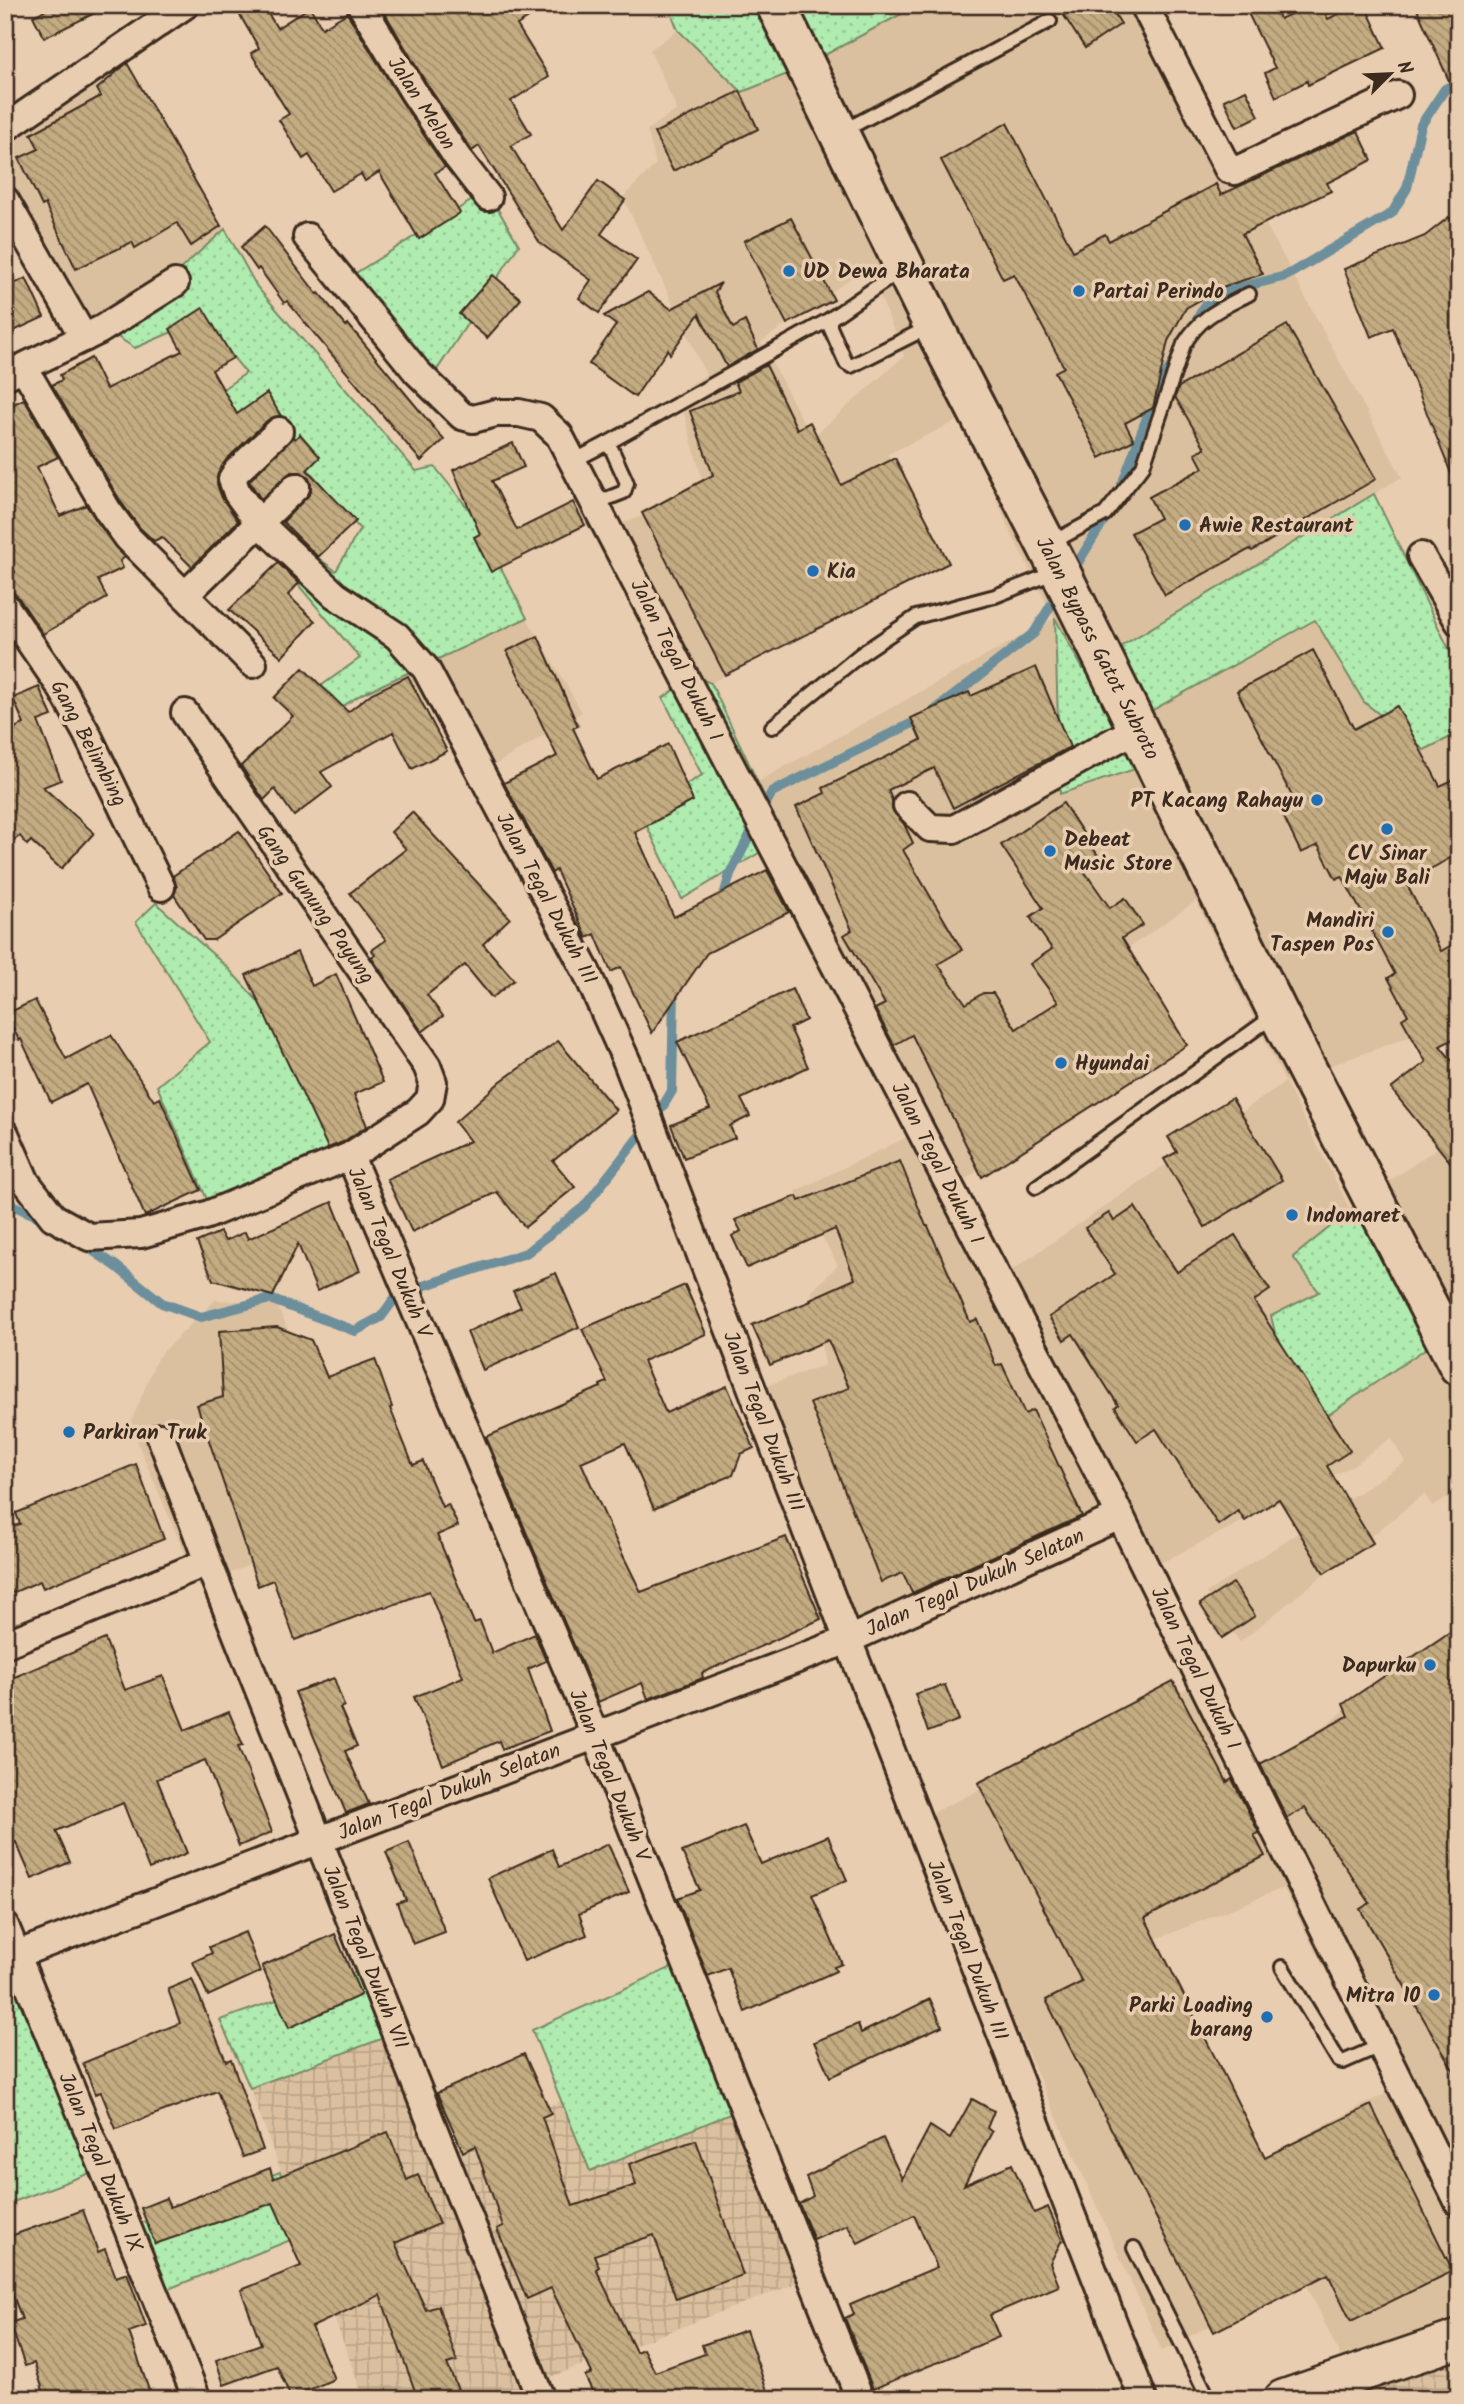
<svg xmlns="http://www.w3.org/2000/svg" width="1464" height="2404" font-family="Kalam,sans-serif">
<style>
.built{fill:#dbc09f;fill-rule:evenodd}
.industrial{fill:url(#industrial-grid)}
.grass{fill:url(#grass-dots);stroke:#768a67;stroke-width:2}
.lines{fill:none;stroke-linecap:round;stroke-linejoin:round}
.stream{stroke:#6d8f9c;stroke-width:10}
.building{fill:url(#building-back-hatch);stroke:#3b2a1e;stroke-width:2}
.lane-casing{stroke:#3b2a1e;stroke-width:18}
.street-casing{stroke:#3b2a1e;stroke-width:32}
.secondary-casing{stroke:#3b2a1e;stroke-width:42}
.primary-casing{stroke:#3b2a1e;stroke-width:44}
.lane{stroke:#e9cdb0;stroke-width:12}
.street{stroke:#e9cdb0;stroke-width:26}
.secondary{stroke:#e9cdb0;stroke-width:37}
.primary{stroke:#e9cdb0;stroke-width:38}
.poi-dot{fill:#1f6fb2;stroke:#e9cdb0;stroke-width:2.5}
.labels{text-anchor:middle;stroke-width:7;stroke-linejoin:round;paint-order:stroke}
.street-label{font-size:21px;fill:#3b2a1e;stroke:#e9cdb0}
.poi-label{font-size:21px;font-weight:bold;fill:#3b2a1e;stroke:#e9cdb0;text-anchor:start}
</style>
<defs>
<pattern id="industrial-grid" width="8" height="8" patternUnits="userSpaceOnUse" patternTransform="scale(1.75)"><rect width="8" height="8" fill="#dbc09f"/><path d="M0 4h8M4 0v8" fill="none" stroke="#bda588"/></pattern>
<pattern id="grass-dots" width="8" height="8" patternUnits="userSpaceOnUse" patternTransform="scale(1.75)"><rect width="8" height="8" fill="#b0ebb0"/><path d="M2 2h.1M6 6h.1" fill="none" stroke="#98ca97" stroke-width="1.8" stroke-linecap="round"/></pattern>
<pattern id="building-back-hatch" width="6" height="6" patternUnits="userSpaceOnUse" patternTransform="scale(1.75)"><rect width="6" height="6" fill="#c4ac82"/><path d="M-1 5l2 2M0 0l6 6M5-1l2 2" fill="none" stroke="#a08c6a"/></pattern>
</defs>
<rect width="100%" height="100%" fill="#e9cdb0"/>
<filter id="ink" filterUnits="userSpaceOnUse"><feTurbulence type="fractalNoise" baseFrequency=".0143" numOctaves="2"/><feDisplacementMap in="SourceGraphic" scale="14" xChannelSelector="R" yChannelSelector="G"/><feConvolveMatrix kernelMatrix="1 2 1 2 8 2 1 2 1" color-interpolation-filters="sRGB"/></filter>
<g filter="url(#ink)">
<!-- built -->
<g class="built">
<path d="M918,5H1148L1402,477L1083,670L1055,620L1117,730L1315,620L1364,702L1423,750L1459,733V1015L1450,1022L1285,1082L1350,1209L1293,1257L1319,1292L1328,1415L1367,1197L1459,1133V1491L1432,1506L1424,1494L1240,1642L1206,1593L1405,1462L1391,1438L1352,1466L1135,1576L1109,1524L848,1636L743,1394L825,1365L811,1292L838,1265L796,1191L917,1132L757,782L1054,618L1008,527L963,418L888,454L938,563L711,683L693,676L669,610L617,525L706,493L678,392L706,375L623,197L656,164L647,130L677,110L650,50L678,30L742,91L795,71ZM868,266L904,356L812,438L761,342ZM1196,901L1285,1082L992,1284L947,1191L1177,1042L1124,951Z"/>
<path d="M106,42L225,229L86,354L5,209V113Z"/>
<path d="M527,618L582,712L475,777L405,675Z"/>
<path d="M215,1300L276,1303L325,1410L359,1517L199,1587L130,1425L157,1358Z"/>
<path d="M1452,1634L1459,1647V2351L1352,2381L1303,2277L1162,2351L922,1818L1190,1687L1234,1790ZM1283,1888L1388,2092L1253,2162L1149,1942Z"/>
</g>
<!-- industrial -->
<g class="industrial">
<path d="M392,2035L439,2155L561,2101L590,2171L735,2112L797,2283L527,2386L531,2399H364L250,2088Z"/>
<path d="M1459,2351V2399H1305Z"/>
</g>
<!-- grass -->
<g class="grass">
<path d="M668,5H918L795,71L742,92L678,30Z"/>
<path d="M487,191L519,245L433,376L351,276Z"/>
<path d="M225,229L257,287L416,471L435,467L474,516L527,618L362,694L329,715L290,708L360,658L279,562L298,543L336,571L360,529L307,468L272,419L241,432L217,393L246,373L202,319L135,348L110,332Z"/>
<path d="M1374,494L1459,670V733L1424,750L1364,702L1315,620L1117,730L1138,768L1060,794L1055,618L1083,669Z"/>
<path d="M693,676L711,683L784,838L682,899L640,812L702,775L663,698Z"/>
<path d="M156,903L227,967L265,1009L333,1157L212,1211L157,1086L210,1042L136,922Z"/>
<path d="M1367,1197L1428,1347L1328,1415L1282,1362L1271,1316L1319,1292L1293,1257Z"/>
<path d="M679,1964L735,2112L590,2171L532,2030Z"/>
<path d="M367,1968L392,2035L250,2088L220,2020Z"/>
<path d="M24,1970L101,2169L5,2205V1977Z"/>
<path d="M280,2172L303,2235L156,2294L127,2228Z"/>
</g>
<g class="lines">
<!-- stream -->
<g class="stream">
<path d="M1193,327L1205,305L1230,290L1286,276L1392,213L1407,188L1421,125L1445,89L1459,82"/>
<path d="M1119,493L1156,393L1174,361"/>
<path d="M1071,574L1109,512"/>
<path d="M722,903L730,874L772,792L929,715L1034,633L1059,592"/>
<path d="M5,1202L44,1219"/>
<path d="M83,1244L116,1266L162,1303L201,1317L270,1299L355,1331L381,1317L398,1294L526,1253L584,1207L663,1106L672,1091L674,991"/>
</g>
</g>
<!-- building -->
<g class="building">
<path d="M56,5H111L44,38L33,16Z"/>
<path d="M234,5H263L277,28L310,7L322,28L347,13L400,99L445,167L435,173L460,213L419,239L379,172L365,181L361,174L331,191L309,155L303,159L279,120L289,114L251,53L259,48Z"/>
<path d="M380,5H550L517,25L549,77L511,101L531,134L511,146L563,230L598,181L625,200L601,234L637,260L599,313L579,298L591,280L540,243L479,146L472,151L470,148L426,83Z"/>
<path d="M1057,5H1109L1121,24L1085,48Z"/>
<path d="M1244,5H1274L1280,19L1310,5H1321L1328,19L1357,5H1365L1385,48L1308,85L1307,81L1276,97L1265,73L1275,68Z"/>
<path d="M1415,5H1459V103L1424,25Z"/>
<path d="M127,63L221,226L191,246L177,223L135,248L132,242L76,269L45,204L42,206L19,158L39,149L31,134L101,96L97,89Z"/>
<path d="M1246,90L1259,116L1237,127L1224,100Z"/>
<path d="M740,91L758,129L673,171L654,133Z"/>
<path d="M1007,123L1073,251L1105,234L1109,241L1216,184L1221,195L1358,131L1372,160L1327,183L1331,191L1242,234L1263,274L1225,286L1186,308L1168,341L1153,408L1125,423L1134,440L1100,458L1055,372L1064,367L1014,274L1003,279L941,160Z"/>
<path d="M1449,217L1459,230L1458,491L1393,328L1371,337L1344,269L1425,236Z"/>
<path d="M791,218L834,300L787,324L744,241Z"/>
<path d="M265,226L317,294L319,293L346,326L348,324L444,440L421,461L287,301L284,303L259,268L257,270L241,247Z"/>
<path d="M493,275L521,299L487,338L459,314Z"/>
<path d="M26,278L44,317L5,335V288Z"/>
<path d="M721,283L715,292L733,328L745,321L758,349L727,367L699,314L670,354L668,349L635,397L589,364L616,325L604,316L648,292L671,309Z"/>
<path d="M203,308L233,358L212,370L237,414L267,393L281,416L268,420L226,460L219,471L217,484L222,498L238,521L192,567L162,537L154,541L140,528L121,502L52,385L62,380L60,375L91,358L106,389L182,351L170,329Z"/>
<path d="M1287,325L1376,479L1252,551L1250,549L1165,595L1131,533L1160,518L1149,497L1203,468L1195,453L1205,448L1175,397L1179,387Z"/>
<path d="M766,365L797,429L810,422L841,485L895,458L949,563L725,675L642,513L713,475L690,411L739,391L735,382Z"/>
<path d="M24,399L58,457L37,467L60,516L86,505L115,547L125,557L120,561L123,568L98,580L107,598L43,634L18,597L12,592L5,590V577L15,572L5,553V408Z"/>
<path d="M300,434L320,457L307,470L356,521L318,557L283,522L311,492V484L308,477L301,472H291L261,499L249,481L293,437L295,439Z"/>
<path d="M513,443L524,467L492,481L517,530L573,502L585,525L491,572L474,537L480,534L453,470Z"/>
<path d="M278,563L299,583L288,595L315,621L282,657L229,610Z"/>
<path d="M538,636L578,726L573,728L597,779L668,744L693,801L635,832L674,917L767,870L789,912L707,953L652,1033L621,967L611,972L595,934L587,938L556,870L552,873L504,783L557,756L507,651Z"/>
<path d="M1313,650L1354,729L1397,706L1440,786L1459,777V853L1406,883L1441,951L1459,941V1036L1440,1046L1459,1069V1173L1391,1089L1426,1062L1402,1019L1408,1015L1388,978L1395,974L1342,876L1336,879L1318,845L1301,853L1277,803L1292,796L1237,691Z"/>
<path d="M1036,667L1070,747L953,808L934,768L888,790L892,800V810L904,824L913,843L903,850L962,950L938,964L966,1004L983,993H993L1016,1029L1058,1002L1030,964L1052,949L1030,917L1043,908L1001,845L1063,803L1099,857L1082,868L1110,908L1125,898L1143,925L1122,938L1187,1045L982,1177L912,1035L894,1045L875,1009L885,1004L844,935L852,930L796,807L825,793L823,788L921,740L911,718L969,692L971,696Z"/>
<path d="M303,668L348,712L372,693L408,676L447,751L412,769L393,732L321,772L332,787L294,816L275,789L264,800L241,766L293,716L274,698Z"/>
<path d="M39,687L52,716L38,721L61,780L43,787L94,833L61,869L31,841L27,845L20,836L5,846V732L24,724L13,698Z"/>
<path d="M412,812L510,918L483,944L514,980L492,998L465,965L427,995L443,1016L422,1032L371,957L375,955L372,950L386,940L350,893L406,849L391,832Z"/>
<path d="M239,831L282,893L214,940H204L174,895L177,887L173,876Z"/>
<path d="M297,952L312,986L336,974L383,1082L354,1094L367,1126L343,1142L328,1148L246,975Z"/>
<path d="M792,989L806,1020L790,1028L808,1067L741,1099L750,1116L730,1126L735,1138L684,1158L671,1125L710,1109L677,1042Z"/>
<path d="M35,1000L66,1059L111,1035L154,1101L160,1098L201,1190L145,1216L87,1084L51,1102L21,1039L19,1040L6,1014Z"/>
<path d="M558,1041L616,1110L553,1161L575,1187L525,1227L497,1192L412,1232L387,1179L470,1141L455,1122L501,1081Z"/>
<path d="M1232,1098L1282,1180L1205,1227L1164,1159L1177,1152L1168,1137Z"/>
<path d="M900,1161L926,1226H928L970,1322L977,1319L996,1366L1002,1364L1025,1414L1033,1410L1082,1516L912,1593L903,1573L881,1582L810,1403L849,1388L828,1340L770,1365L752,1325L811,1301L810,1299L855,1279L835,1229L747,1268L732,1236L741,1231L735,1220L797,1196L799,1201Z"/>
<path d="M332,1202L360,1271L317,1291L298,1244L273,1296L213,1280L197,1242L220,1232L225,1241L245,1232L248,1239Z"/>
<path d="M1135,1207L1177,1272L1235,1235L1270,1290L1254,1301L1350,1451L1327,1466L1373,1543L1324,1573L1279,1499L1245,1521L1238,1511L1218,1525L1156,1429L1137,1441L1115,1407L1118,1405L1073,1334L1064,1340L1049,1317L1115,1274L1085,1228L1109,1213L1114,1221Z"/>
<path d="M556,1273L579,1327L483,1370L467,1332L521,1307L513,1291Z"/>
<path d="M685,1285L706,1334L643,1361L666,1413L727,1386L754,1448L741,1454L733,1475L654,1509L625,1443L581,1462L617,1543L641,1592L786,1537L821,1619L702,1673L703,1678L648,1699L642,1683L598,1702L486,1437L601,1387L600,1385L607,1382L582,1329Z"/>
<path d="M277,1327L311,1340L327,1377L375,1359L392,1407L390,1408L413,1465L423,1461L442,1507L448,1504L458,1526L437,1535L474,1623L480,1621L492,1653L535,1634L546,1661L528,1669L550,1731L502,1749L499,1741L443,1765L414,1697L463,1677L429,1591L385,1608L384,1606L295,1640L273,1580L258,1586L197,1405L223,1397L219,1331Z"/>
<path d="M136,1464L164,1539L43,1588L40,1581L5,1596V1530L20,1524L16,1513Z"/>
<path d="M1233,1583L1255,1616L1222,1638L1200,1604Z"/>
<path d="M1459,1626V2080L1360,1909L1370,1903L1305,1808L1287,1818L1260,1764L1348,1716L1343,1704Z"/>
<path d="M105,1639L125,1690L163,1676L185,1730L229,1712L243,1745L238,1746L272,1832L239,1846L205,1760L157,1779L187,1853L149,1869L123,1803L56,1831L70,1862L32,1879L16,1842L5,1846V1681Z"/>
<path d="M334,1678L344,1706L340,1708L357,1746L345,1751L369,1804L346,1813L295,1692Z"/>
<path d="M1173,1681L1227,1782L1232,1779L1259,1833L1254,1835L1265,1856L1145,1918L1265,2157L1371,2105L1453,2271L1351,2321L1328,2274L1214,2332L1046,2000L1082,1982L978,1783Z"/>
<path d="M945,1685L959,1720L928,1732L915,1694Z"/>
<path d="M744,1826L761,1864L828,1836L847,1880L812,1895L842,1964L834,1967L836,1971L745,2012L728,1968L708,1976L677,1898L700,1890L682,1852Z"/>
<path d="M409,1842L445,1932L413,1944L397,1903L406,1900L386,1852Z"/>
<path d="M608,1844L629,1892L579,1914L587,1935L524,1961L488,1878L552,1849L559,1867Z"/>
<path d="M245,1932L260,1972L208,1996L193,1962L212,1953L209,1947Z"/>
<path d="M335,1934L361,1995L289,2028L262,1966Z"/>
<path d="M192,1979L226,2061L231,2059L263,2150L243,2157L217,2091L116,2129L101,2092L95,2094L83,2063L180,2023L168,1989Z"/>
<path d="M930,1999L942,2026L830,2077L814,2042L858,2024L861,2033Z"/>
<path d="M524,2054L551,2113L542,2117L573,2206L636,2185L629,2164L696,2140L743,2275L676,2299L654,2235L594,2255L599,2267L596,2269L636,2352L643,2349L655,2372L705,2354L702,2345L746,2330L770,2399H596L585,2376L592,2373L551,2288L527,2299L497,2229L503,2226L475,2146L463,2152L437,2093Z"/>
<path d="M972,2099L994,2111L987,2128L992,2132L964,2185L1012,2164L1034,2213L1048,2207L1062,2240L1050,2263L1059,2286L990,2315L999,2337L873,2389L845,2318L854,2314L850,2304L937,2267L914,2215L858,2243L847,2225L814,2240L799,2204L813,2196L806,2177L883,2138L902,2179L930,2126L950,2139Z"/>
<path d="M388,2132L407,2180L418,2175L439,2224L395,2243L426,2310L438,2306L457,2361L447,2364L462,2399H418L380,2295L312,2327L334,2379L291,2398L277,2366L224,2385L216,2360L261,2344L241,2290L301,2266L273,2203L155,2244L141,2208L166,2198L170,2207L270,2168L273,2179Z"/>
<path d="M83,2210L98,2252L105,2249L116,2277L127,2273L146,2326L129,2332L152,2399H46L34,2363L25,2366L10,2323L22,2319L5,2275V2238Z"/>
</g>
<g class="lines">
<defs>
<g id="lane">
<path d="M843,131L1050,21"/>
<path d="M901,270L830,319V327L846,363L851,366L929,327"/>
<path d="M606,444L830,319"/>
<path d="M573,461L606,444L612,450L627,483L624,492L596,503"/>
<path d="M1051,543L1105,514L1143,466L1184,344C1202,315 1220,309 1249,294"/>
<path d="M772,727L861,654L916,617L995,596L1056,572"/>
<path d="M1036,1187L1275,1015"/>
<path d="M1282,1967L1339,2061L1343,2062L1382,2045"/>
<path d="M1134,2248L1209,2399"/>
</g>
<g id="street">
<path d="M361,5L413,91L457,157L488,197"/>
<path d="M1144,5L1228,169L1235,171L1398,95"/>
<path d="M5,128L185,5"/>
<path d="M5,200L84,338"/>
<path d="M307,237L417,372L462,416L473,419L496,413H519L541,418L559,435L1102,1479L1459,2203"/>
<path d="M24,368L108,511L128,538L253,664"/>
<path d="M5,376L100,330L175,283"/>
<path d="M279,431L237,471L232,479L237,493L259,523L335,595L397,636L426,669L586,971L627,1062L848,1640L1143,2399"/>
<path d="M1421,556L1459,622"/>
<path d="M185,595L296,487"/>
<path d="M5,606L62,689L87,734L161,887"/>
<path d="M907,805L930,828L954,829L1138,728"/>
<path d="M5,1134L26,1182L53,1217L89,1237L141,1234L207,1215L350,1156L418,1112L430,1099L433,1082L427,1066L185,713"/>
<path d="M350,1156L595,1735L860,2399"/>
<path d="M161,1437L208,1562L541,2399"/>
<path d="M5,1644L208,1562"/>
<path d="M5,1926L197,2399"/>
<path d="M5,1959L848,1640L1120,1516"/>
</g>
<path id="secondary" d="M1283,2399L1459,2339"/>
<path id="primary" d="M776,5L933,325L1060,571L1278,1013L1459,1366"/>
</defs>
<!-- lane casing -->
<use href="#lane" class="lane-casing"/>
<!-- street casing -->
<use href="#street" class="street-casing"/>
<!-- secondary casing -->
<use href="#secondary" class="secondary-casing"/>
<!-- primary casing -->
<use href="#primary" class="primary-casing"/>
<!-- lane -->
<use href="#lane" class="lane"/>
<!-- street -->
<use href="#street" class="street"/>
<!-- secondary -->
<use href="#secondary" class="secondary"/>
<!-- primary -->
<use href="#primary" class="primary"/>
</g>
</g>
<!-- markers -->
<g class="poi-dot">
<circle cx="789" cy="271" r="7"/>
<circle cx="1079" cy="291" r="7"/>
<circle cx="1185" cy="525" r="7"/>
<circle cx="813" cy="571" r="7"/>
<circle cx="1317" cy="800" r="7"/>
<circle cx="1387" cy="829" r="7"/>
<circle cx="1050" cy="851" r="7"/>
<circle cx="1388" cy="932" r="7"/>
<circle cx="1061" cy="1063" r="7"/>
<circle cx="1292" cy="1215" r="7"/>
<circle cx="69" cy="1432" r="7"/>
<circle cx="1430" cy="1665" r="7"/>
<circle cx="1434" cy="1995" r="7"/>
<circle cx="1267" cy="2017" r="7"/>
</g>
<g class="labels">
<!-- street labels -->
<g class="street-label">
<text transform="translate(422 103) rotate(57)" y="7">Jalan Melon</text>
<text transform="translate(1098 648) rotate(63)" y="7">Jalan Bypass Gatot Subroto</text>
<text transform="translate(677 660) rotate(63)" y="7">Jalan Tegal Dukuh I</text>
<text transform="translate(89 743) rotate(62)" y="7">Gang Belimbing</text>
<text transform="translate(547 898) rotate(62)" y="7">Jalan Tegal Dukuh III</text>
<text transform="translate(316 904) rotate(55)" y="7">Gang Gunung Payung</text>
<text transform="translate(938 1163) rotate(63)" y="7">Jalan Tegal Dukuh I</text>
<text transform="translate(390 1252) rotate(67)" y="7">Jalan Tegal Dukuh V</text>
<text transform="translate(764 1421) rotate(69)" y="7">Jalan Tegal Dukuh III</text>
<text transform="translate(975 1582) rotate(-24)" y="7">Jalan Tegal Dukuh Selatan</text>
<text transform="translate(1196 1668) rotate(64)" y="7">Jalan Tegal Dukuh I</text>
<text transform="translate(610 1775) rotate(68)" y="7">Jalan Tegal Dukuh V</text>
<text transform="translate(449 1791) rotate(-21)" y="7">Jalan Tegal Dukuh Selatan</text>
<text transform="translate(968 1950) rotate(69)" y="7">Jalan Tegal Dukuh III</text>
<text transform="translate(366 1957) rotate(68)" y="7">Jalan Tegal Dukuh VII</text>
<text transform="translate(101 2162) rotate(68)" y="7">Jalan Tegal Dukuh IX</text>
</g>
<!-- poi labels -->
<g class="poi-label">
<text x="803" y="278">UD Dewa Bharata</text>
<text x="1093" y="298">Partai Perindo</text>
<text x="1199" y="532">Awie Restaurant</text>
<text x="827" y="578">Kia</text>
<text x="1303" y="807" text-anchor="end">PT Kacang Rahayu</text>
<text x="1064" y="846">Debeat<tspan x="1064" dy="24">Music Store</tspan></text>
<text x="1387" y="860" text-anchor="middle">CV Sinar<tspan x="1387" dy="24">Maju Bali</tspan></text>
<text x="1374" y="927" text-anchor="end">Mandiri<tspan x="1374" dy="24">Taspen Pos</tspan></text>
<text x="1075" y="1070">Hyundai</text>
<text x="1306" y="1222">Indomaret</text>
<text x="83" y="1439">Parkiran Truk</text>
<text x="1416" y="1672" text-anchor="end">Dapurku</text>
<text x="1420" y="2002" text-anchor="end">Mitra 10</text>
<text x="1253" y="2012" text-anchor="end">Parki Loading<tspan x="1253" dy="24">barang</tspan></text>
</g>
</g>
<!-- margin -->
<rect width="1464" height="2404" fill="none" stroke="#e9cdb0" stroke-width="28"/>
<rect x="14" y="14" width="1436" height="2376" fill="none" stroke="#3b2a1e" stroke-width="2.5" filter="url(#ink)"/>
<!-- north arrow -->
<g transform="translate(1390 74) rotate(66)" stroke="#e9cdb0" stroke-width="5" paint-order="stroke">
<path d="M0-5L12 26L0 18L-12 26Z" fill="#3b2a1e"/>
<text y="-10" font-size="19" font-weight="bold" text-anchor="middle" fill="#3b2a1e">N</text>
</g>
</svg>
